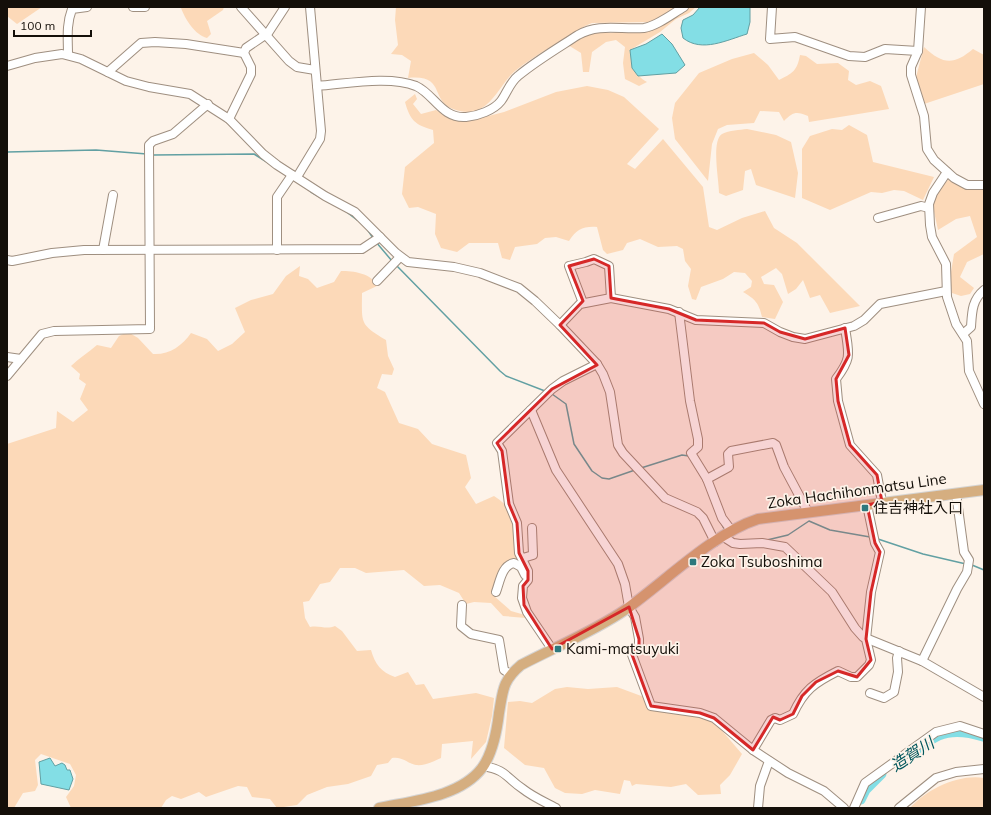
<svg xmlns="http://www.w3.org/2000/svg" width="991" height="815" font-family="Mulish,'Noto Sans JP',sans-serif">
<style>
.green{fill:#fcd9b8}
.water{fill:#83dee5;stroke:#62a0a3}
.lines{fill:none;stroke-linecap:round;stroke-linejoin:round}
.stream{stroke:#62a0a3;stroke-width:1.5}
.river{stroke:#83dee5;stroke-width:9}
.minor-casing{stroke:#9f8f80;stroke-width:10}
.major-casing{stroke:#d5d4d3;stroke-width:12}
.minor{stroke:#fff;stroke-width:8}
.major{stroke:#d5ae80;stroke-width:10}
.marked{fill:#d62828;fill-opacity:0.2;stroke:#d62828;stroke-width:3;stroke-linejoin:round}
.poi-dot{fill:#2e787d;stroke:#fdf3e9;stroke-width:1.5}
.labels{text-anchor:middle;stroke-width:3.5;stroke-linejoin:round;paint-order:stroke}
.street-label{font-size:15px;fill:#140f09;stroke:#fdf3e9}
.poi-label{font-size:15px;fill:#140f09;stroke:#fdf3e9;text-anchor:start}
.water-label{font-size:16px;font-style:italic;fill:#00565c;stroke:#fdf3e9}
</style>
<rect width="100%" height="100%" fill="#fdf3e9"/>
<!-- green -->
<g class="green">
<path d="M7,7H42L17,24L7,16Z"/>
<path d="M173,7H224L223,10L207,21L211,34L207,38C195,35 185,19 181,8Z"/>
<path d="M396,7H676L651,22L592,23L585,26C562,41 536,54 515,71C502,82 496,100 480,109C472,114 462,112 453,109C430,101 446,74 408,78L411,61L402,55L391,54L398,45L395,20Z"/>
<path d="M687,7H696L689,13L676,19L660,32L630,50C632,65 633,74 647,82L639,86L625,79L623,63L625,47L616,40L606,42L592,52L589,72H583L581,53L568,45L583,36L596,33H612L626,29L640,30Z"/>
<path d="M924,47C943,65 954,65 973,49L984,55V84L924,104L915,81Z"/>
<path d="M754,53L768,65L779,80C793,73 797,71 800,55L806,56L817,64L838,63L849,71L848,80L856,85L870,81L881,86L889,109L809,122L808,116C796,111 793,112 784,121L779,112L760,111L754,123L727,125L718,129L712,144L708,181L675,139L672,118L675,103L699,73L732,59Z"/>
<path d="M587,86L608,90L624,97L659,129L627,164L635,169L663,139L703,187L709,227L717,230L742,218L765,211L774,228L797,243L860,306L830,313L820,295L810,298L803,280L796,289L788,294L782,274L776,268L761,277L764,284L774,285L783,302L775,319L762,317C759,303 755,299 743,292L751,287L752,281L745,273L734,272L723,279L701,287L696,300L692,299L688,286L691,269L685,261L683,249L677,246L658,247L640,239L627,243L623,250L607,254L603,250L597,227C583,226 576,230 569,241L556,237L545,238L537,244L515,247L510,260L502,258L498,243H469L457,252L441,248L435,234L436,214L418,207L409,208L402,194L405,167L434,143L433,130C415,125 410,120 405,102L415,94L417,99L413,104L421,114L436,110L452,120L477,119L504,112L556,92Z"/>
<path d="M849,125L867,135L873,162L934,177L923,200L904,191L894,190L882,193L871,192L830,210L802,198V149L810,136L832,129L842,130Z"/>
<path d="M747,129L776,135L791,142L798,173L795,198L756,185L751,169L745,171L743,190L726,196L719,193C719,180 711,141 722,134C729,130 740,130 747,129Z"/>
<path d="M949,179L964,188L984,187V254L967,262L960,277L974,288L970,294L961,296L952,293L950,278L954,254L977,237L970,216L956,219L938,230L933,207L934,194Z"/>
<path d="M300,266L299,276L308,279L317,288L334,282L341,271C353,271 372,273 377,286L362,293C362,323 359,324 386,340L388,356L394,369L392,375L382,374L377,388L385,392L399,423L418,429L432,444L466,455L471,478L465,487L476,504L494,496C527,516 505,538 520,562L510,560C499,567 495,584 494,596L511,611L525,615L526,618L503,616L491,603L474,602L466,604L459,593L440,585L424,586L404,570L366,573L355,568H340L330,582L320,584L309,601L303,602L305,618L310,627C320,625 326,630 335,626L342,631L357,651L371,650C375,664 381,672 395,677L408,672L416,685L424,684L433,699L476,693L494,698L492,716L486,742L471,759L473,741L442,744L441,758C434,761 425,766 416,765C407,763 402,756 392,758L388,763L377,765L371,776L348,784L327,787L307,795L297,805L277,808L270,799L252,797L247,787L238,786L206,797L199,792L181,799L172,796L166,800L161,808H71L66,797L74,786L76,775L70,764L41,754L35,760L38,785L35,791L23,793L14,808H7V444L56,428L57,411L73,422L88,410L80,399L86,384L79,379L80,374L71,366C79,358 88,353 97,345L111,348L119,336L128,332L138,338L153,354C169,355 182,346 191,333L207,339L218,351L232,344L245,332L235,308L251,300L273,294L286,276Z"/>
<path d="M567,687L588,689L617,687L644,697L650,708L699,714L712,719L742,754L730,775L720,785L721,794L698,795L686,784L671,787L636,784L632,786L630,781L624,780L620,794L595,790L582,794L565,793L555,788L544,768L525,765L504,748L508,702L520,701L532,703L555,689Z"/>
<path d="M984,778V808H910C927,789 958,774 984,778Z"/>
</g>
<!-- water -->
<g class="water">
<path d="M700,7H750V22L747,34C727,40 702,53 683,38L681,28L683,20L693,15Z"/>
<path d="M662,34L672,44L685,65L676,73L638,76L632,68L630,50L646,44Z"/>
<path d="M50,758L55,766L62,763L65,765L67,770H70L73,779L69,790L41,784L39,762Z"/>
</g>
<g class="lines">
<!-- stream -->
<g class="stream">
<path d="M7,152L96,150L147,154"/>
<path d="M153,155L254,154L270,164"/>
<path d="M311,192L330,203"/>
<path d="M344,210L357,220"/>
<path d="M367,229L373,238"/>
<path d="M376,242L392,261"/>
<path d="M396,265L500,371L506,376L545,391"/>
<path d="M552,394L566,404L574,444L592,471L602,478L609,479L635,470"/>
<path d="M641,468L682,455L689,456"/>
<path d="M721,522L725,531"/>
<path d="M878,539L923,554L966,564"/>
<path d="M767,540L788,535L809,521L830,530L870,537"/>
<path d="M972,565L984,570"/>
</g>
<!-- river -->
<g class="river">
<path d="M910,754C920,749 930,740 939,736C953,730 970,733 983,737"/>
<path d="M861,800L866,790L882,774"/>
</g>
<defs>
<g id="minor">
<path d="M133,7H145"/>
<path d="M241,7L289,61L297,67L315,70"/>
<path d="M772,7L770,39L795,37L849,56L865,57L885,49L918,51"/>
<path d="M921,7L918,51L911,67V75L924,116L927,149L934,160L954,178L967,185H984"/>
<path d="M68,55C68,39 66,25 72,9L87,7"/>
<path d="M7,66L35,58L62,54L81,59L126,81L149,87L190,94L229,119L263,154L277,165L325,196L355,212L396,253L408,262L454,267L480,273L519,288L535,301L560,325L597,364L603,374L610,392L618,445L623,453L665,498L697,512L703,518L715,542"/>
<path d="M108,72L141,43L155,42L186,44L244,53"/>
<path d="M317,86C346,84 389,75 416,86C434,94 442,119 466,117C478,116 494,110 501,101C507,93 510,82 518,76C536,61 558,48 578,35C599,23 621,30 644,28C657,26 672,14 684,7"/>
<path d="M229,119L251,74V67L244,53L246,48L268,33L285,7"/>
<path d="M947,172L933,193L929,204L930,225L932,237L946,264L947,297L956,324L967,341L969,371L984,404"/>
<path d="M297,177L320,139L321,131L310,7"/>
<path d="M878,218L921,206L929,208"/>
<path d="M103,250L113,195"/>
<path d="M277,250V197L292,175"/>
<path d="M7,260L12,261L52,253L84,250L362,249L380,237"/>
<path d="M377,281L400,257"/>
<path d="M583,303L569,266L586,262L594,259L609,266L611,298"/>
<path d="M679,312L690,401L698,439V447L691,453L707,479L722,518L731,530"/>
<path d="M560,325L580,304L611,298L669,309L696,320L764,323L780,332L793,337L805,339L854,326L864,320L880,304L946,291"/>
<path d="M845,328C849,354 852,358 836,379L838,401L850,445L877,475L882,502"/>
<path d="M963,334L971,327C972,312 972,300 984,290"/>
<path d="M7,357L21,359"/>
<path d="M7,376L42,334L54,331L150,329L149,145L153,141L173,134L208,104"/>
<path d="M531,410L556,470L618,564L625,584L629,607L635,617L639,639V647L631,652L651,706L700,713L714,718L753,750L788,773L824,791L844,808"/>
<path d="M707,479L729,467L728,454L731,451L773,443L776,445L784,467L808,512"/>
<path d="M722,536L733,543L740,544L762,543L785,547L832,592L855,628L863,637L922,661L984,697"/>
<path d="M523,558L533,555L532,528"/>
<path d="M496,592C500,581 502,565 514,563L521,567L525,575"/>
<path d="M462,605L461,626L471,634L499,640L504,670L510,674"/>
<path d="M552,649L527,612L522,598L523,586L528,580V571L519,553L517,523L509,504L502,451L497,443L552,389L563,381L597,364"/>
<path d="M922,661L957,589L967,572L969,560L964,552L956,493"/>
<path d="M870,693L884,698L894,692L898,672L897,658L899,651"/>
<path d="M753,750L771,720L775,718L780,720L793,714C804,690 814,683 838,671L851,677H857L869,665L871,660L866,639L871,592L880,552L875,543L867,505"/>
<path d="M483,766C507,770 505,777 523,789C533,797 545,802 556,808"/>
<path d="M758,808L760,786L769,761"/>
<path d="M854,808L865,783L936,732L960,726L984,734"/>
<path d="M899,808L936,778L956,772L984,769"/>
</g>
<path id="major" d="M379,808C412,801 460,797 482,768C492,754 497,730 499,713C503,691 502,681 521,665C555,647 593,632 625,610C666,581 712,534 758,519L984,490"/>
</defs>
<!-- minor casing -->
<use href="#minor" class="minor-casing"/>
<!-- major casing -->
<use href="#major" class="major-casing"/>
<!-- minor -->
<use href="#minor" class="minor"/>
<!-- major -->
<use href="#major" class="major"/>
</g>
<!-- marked area -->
<path class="marked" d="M594,259L609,266L611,298L669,309L696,320L764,323L780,332L805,339L845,328L849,355L836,379L838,401L850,445L877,475L882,502L867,505L875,543L880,552L871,592L866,639L871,660L857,677L838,671L816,682L802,696L793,714L780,720L773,717L753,750L714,718L700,713L651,706L631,652L639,647V639L629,607L552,649L524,605L523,586L528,580V571L519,553L517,523L509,504L502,451L497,443L552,389L597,365L560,325L583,301L569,266Z"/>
<!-- markers -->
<g class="poi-dot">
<rect x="861" y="504" width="8" height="8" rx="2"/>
<rect x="689" y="558" width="8" height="8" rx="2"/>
<rect x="554" y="645" width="8" height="8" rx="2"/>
</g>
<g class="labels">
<!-- street labels -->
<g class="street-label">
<text transform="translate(857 491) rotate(-8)" y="5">Zoka Hachihonmatsu Line</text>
</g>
<!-- poi labels -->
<g class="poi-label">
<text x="873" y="513">住吉神社入口</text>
<text x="701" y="567">Zoka Tsuboshima</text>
<text x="566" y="654">Kami-matsuyuki</text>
</g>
<!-- water labels -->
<g class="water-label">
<text transform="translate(912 754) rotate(-33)" y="6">造賀川</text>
</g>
</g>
<!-- border -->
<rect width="991" height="815" fill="none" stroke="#140f09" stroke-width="16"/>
<!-- scale -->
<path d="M14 30v6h77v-6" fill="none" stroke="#140f09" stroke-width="2"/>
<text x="20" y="30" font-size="12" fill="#140f09" stroke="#fdf3e9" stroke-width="3" paint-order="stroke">100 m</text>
</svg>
